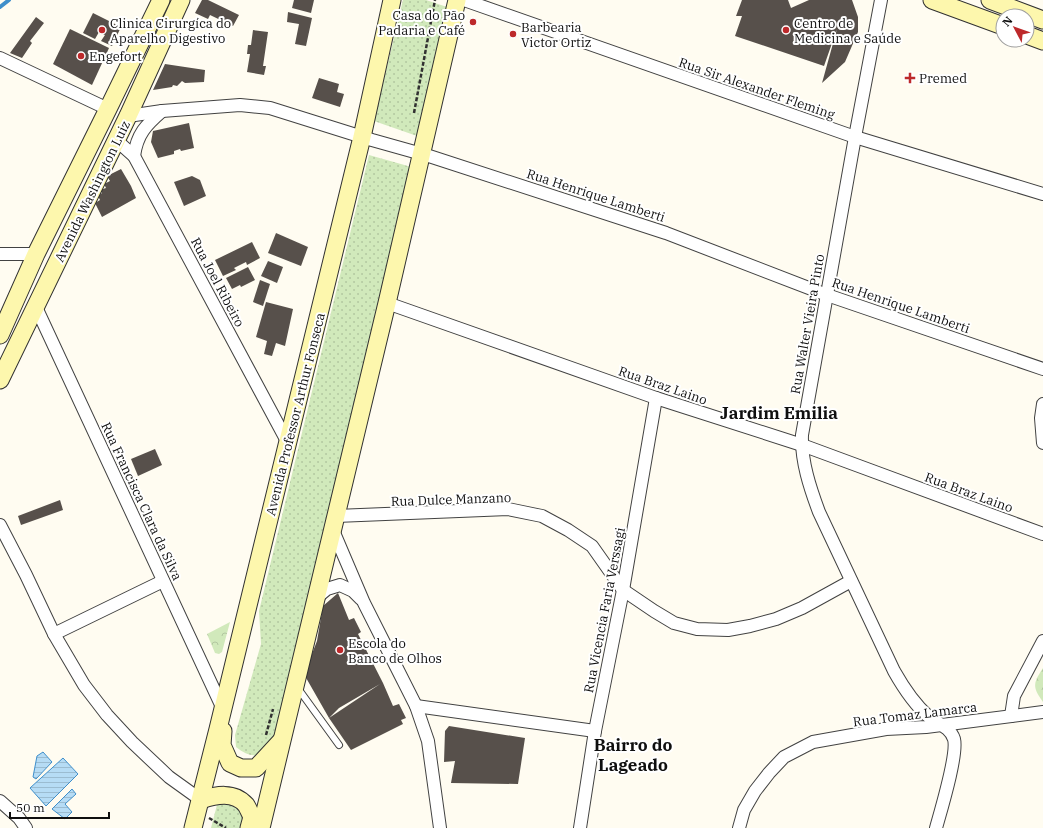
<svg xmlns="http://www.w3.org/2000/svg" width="1043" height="828" font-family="'IBM Plex Serif',serif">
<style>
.grass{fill:url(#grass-dots)}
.park{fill:url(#park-crowns)}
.water{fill:url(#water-rules);stroke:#3f8fcb}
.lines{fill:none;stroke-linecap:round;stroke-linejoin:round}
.stream{stroke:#3f8fcb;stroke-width:4}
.building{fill:#57504b;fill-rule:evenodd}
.lane-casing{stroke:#424242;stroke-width:8}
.street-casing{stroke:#424242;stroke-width:14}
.secondary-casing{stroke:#313131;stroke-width:19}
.path{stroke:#313131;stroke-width:2.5;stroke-dasharray:4 2;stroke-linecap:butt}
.lane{stroke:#fff;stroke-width:6}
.street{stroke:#fff;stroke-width:12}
.secondary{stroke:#fdf7ad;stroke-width:17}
.poi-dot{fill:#bd292b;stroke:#fff;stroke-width:1.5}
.labels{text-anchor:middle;stroke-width:4;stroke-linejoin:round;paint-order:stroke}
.poi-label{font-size:13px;fill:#0f0f0f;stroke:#fff;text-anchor:start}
.street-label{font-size:13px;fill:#0f0f0f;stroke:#fff}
.district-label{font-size:17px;font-weight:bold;fill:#0f0f0f;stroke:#fff}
</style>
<defs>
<pattern id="grass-dots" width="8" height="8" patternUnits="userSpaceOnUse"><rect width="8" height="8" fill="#d1e9bb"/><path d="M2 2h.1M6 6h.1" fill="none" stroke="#b2c7a0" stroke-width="1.8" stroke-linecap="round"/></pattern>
<pattern id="park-crowns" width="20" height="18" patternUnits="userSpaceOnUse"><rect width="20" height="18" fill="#d1e9bb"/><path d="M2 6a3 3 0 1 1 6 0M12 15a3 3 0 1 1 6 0" fill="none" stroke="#b2c7a0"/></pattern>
<pattern id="water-rules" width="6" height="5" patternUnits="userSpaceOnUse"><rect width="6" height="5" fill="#b6dcf5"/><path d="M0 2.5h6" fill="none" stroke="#9bbcd1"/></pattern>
</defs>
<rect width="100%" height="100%" fill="#fffcf1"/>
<!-- grass -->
<g class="grass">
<path d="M403,0H426L447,7L417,136L374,121Z"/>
<path d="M369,155L415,168L274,740C261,756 254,761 236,747L235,735L261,644L259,611Z"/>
<path d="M230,800L247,816L244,828H211L218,801Z"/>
</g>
<!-- park -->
<g class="park">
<path d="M230,622L222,652L219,654L215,653L207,634Z"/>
<path d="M1043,668V702C1032,687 1033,683 1043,668Z"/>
</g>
<!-- water -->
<g class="water">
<path d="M43,752L52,762L36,779L33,777L37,756Z"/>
<path d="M63,758L78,774L46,806L30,788Z"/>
<path d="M72,789L76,794L65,804L72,812L65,819L52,809Z"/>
</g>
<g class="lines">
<!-- stream -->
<path class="stream" d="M0,7L9,0"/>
</g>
<!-- building -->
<g class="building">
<path d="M202,0H208L239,15L233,26L210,15L208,19L195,13Z"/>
<path d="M294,0H314L311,13L292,8Z"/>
<path d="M742,0H788L791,8L809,0H852L858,17V32L845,62L822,83L837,29L824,66L735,36L742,16H736Z"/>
<path d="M288,12L312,18L306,46L295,44L299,24L287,22Z"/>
<path d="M93,13L121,27L112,46L101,41L105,35L99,32L95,39L83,33Z"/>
<path d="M36,17L44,23L30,41L32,43L22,58L10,53Z"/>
<path d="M70,29L109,48L92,85L53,64Z"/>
<path d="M253,30L268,32L263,66H266L264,75L247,72L250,54H247L248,45H251Z"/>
<path d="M165,64L205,70L204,82L185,83L182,81L177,86L173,85L172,87L153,90Z"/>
<path d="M319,78L339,84L337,92L344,94L340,107L312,98Z"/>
<path d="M189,123L194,148L181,151L180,149L174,151V154L158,158L151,142L153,131Z"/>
<path d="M121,169L131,186L136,198L102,217L95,203L100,200L98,196L102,193L100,190L106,188L104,184L110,181L107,176Z"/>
<path d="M192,176L200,180L206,196L184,206L174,182Z"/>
<path d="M276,233L308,247L301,266L268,253Z"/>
<path d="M252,242L260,258L247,265L246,262L234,268L236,270L223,276L215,260Z"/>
<path d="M268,261L283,267L277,283L261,276Z"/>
<path d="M248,267L255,280L241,287L240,285L232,289L226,278Z"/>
<path d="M260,280L270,284L263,306L253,302Z"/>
<path d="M266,302L293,309L285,346L276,343L272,356L264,354L267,341L256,337Z"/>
<path d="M155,449L162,465L138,476L131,459Z"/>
<path d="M60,500L63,510L21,525L18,516Z"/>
<path d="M338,593L349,620L354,618L361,632L358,634L383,683L393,706L399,704L406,718L401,720L403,724L351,750L329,718L305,676L310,659L317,641L323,606ZM380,684L329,718L339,708Z"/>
<path d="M449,726L525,738L518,784L451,783L455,761L444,762L445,731Z"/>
</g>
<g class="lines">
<defs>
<path id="lane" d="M297,687L339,745"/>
<g id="street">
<path d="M464,0L855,137L1043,194"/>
<path d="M881,0L855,137L802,435C801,461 810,488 819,512L894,671C903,687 915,705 929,717C938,724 950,727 954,739C958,754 941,810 936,828"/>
<path d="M0,58L108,109"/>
<path d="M128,116L162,111L240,105L270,108L372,140L429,156L666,233L827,295L1043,369"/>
<path d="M116,140L134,156L288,443"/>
<path d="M134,156C137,134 146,125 162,111"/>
<path d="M0,254H36"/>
<path d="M387,303L656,398L802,445L1043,534"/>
<path d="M35,305L223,709"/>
<path d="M1043,404L1041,418L1043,443"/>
<path d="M336,516L508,509L542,516L568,530L592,546L623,590L654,611L674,623L697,629L728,630L750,626L776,619L802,608L851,581"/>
<path d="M0,525L26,575L54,634L84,685L107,715L132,742L169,777L201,800"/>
<path d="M332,528L364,603L416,706L428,741L440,828"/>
<path d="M315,599L327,589L340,585L353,591L361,599"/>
<path d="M54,634L163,581"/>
<path d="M416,706L595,731"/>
<path d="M1011,716L1014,696L1043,641"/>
<path d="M0,801L19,818L26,828"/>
<path d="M580,828L595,731L623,590L656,398"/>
<path d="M739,828L744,810L755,791L769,773L784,757L813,742L886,729L926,727L1043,712"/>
</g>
<g id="secondary">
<path d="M932,0L1003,26"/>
<path d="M990,0L1043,20"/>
<path d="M1027,35L1043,41"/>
<path d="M0,335L36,254L108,109L161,0"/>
<path d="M0,380L128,116L181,0"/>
<path d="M223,731L222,745L230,763L241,768H256L281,741"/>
<path d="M201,800C216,795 234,791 246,805C248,808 250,813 252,817L249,828"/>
<path d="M193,828L218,729L362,137L392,0"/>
<path d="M261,828L387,303L457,0"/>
</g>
</defs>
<!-- lane casing -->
<use href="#lane" class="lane-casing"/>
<!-- street casing -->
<use href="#street" class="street-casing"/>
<!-- secondary casing -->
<use href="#secondary" class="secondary-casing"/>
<!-- path -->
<g class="path">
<path d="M414,113L435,0"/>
<path d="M266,735L273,709"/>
<path d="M209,818L226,828"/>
</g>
<!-- lane -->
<use href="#lane" class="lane"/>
<!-- street -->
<use href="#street" class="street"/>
<!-- secondary -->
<use href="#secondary" class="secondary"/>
</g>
<!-- markers -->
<g class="poi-dot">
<circle cx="473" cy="22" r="4"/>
<circle cx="102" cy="30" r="4"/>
<circle cx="786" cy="30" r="4"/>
<circle cx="513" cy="34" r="4"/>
<circle cx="81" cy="56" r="4"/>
<path d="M908 72h4v4h4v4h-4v4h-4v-4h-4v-4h4z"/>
<circle cx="340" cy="650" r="4"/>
</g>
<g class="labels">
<!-- poi labels -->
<g class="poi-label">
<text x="465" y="20" text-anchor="end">Casa do Pão<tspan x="465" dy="15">Padaria e Café</tspan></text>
<text x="110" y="28">Clinica Cirurgíca do<tspan x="110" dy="15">Aparelho Digestivo</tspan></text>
<text x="794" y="28">Centro de<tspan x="794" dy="15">Medicina e Saúde</tspan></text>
<text x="521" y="32">Barbearia<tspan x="521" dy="15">Victor Ortiz</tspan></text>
<text x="89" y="61">Engefort</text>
<text x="919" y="83">Premed</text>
<text x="348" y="648">Escola do<tspan x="348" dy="15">Banco de Olhos</tspan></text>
</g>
<!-- street labels -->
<g class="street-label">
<text transform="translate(757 88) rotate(19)" y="5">Rua Sir Alexander Fleming</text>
<text transform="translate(92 191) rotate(-64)" y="5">Avenida Washington Luiz</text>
<text transform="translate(596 195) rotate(18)" y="5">Rua Henrique Lamberti</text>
<text transform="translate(218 282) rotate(62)" y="5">Rua Joel Ribeiro</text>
<text transform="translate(901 305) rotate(19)" y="5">Rua Henrique Lamberti</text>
<text transform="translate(807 324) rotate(-80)" y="5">Rua Walter Vieira Pinto</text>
<text transform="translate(663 385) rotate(19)" y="5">Rua Braz Laino</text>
<text transform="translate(295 414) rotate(-76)" y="5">Avenida Professor Arthur Fonseca</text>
<text transform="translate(969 492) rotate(20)" y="5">Rua Braz Laino</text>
<text transform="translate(451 499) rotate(-2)" y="5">Rua Dulce Manzano</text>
<text transform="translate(142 501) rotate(65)" y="5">Rua Francisca Clara da Silva</text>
<text transform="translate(604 610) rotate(-79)" y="5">Rua Vicencia Faria Verssagi</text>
<text transform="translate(915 714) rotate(-7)" y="5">Rua Tomaz Lamarca</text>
</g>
<!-- district labels -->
<g class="district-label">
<text x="779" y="419">Jardim Emilia</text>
<text x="633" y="751">Bairro do<tspan x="633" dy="20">Lageado</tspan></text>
</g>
</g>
<!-- north arrow -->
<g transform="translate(1015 28) rotate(311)"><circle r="19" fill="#ffffff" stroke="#9f9f9f"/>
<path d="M0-3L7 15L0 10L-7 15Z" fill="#bd292b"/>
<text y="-6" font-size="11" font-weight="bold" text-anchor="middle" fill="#0f0f0f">N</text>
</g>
<!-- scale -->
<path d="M10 812v6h99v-6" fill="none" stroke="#0f0f0f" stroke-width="2"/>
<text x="16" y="812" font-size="12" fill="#0f0f0f" stroke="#ffffff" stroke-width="3" paint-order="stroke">50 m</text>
</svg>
